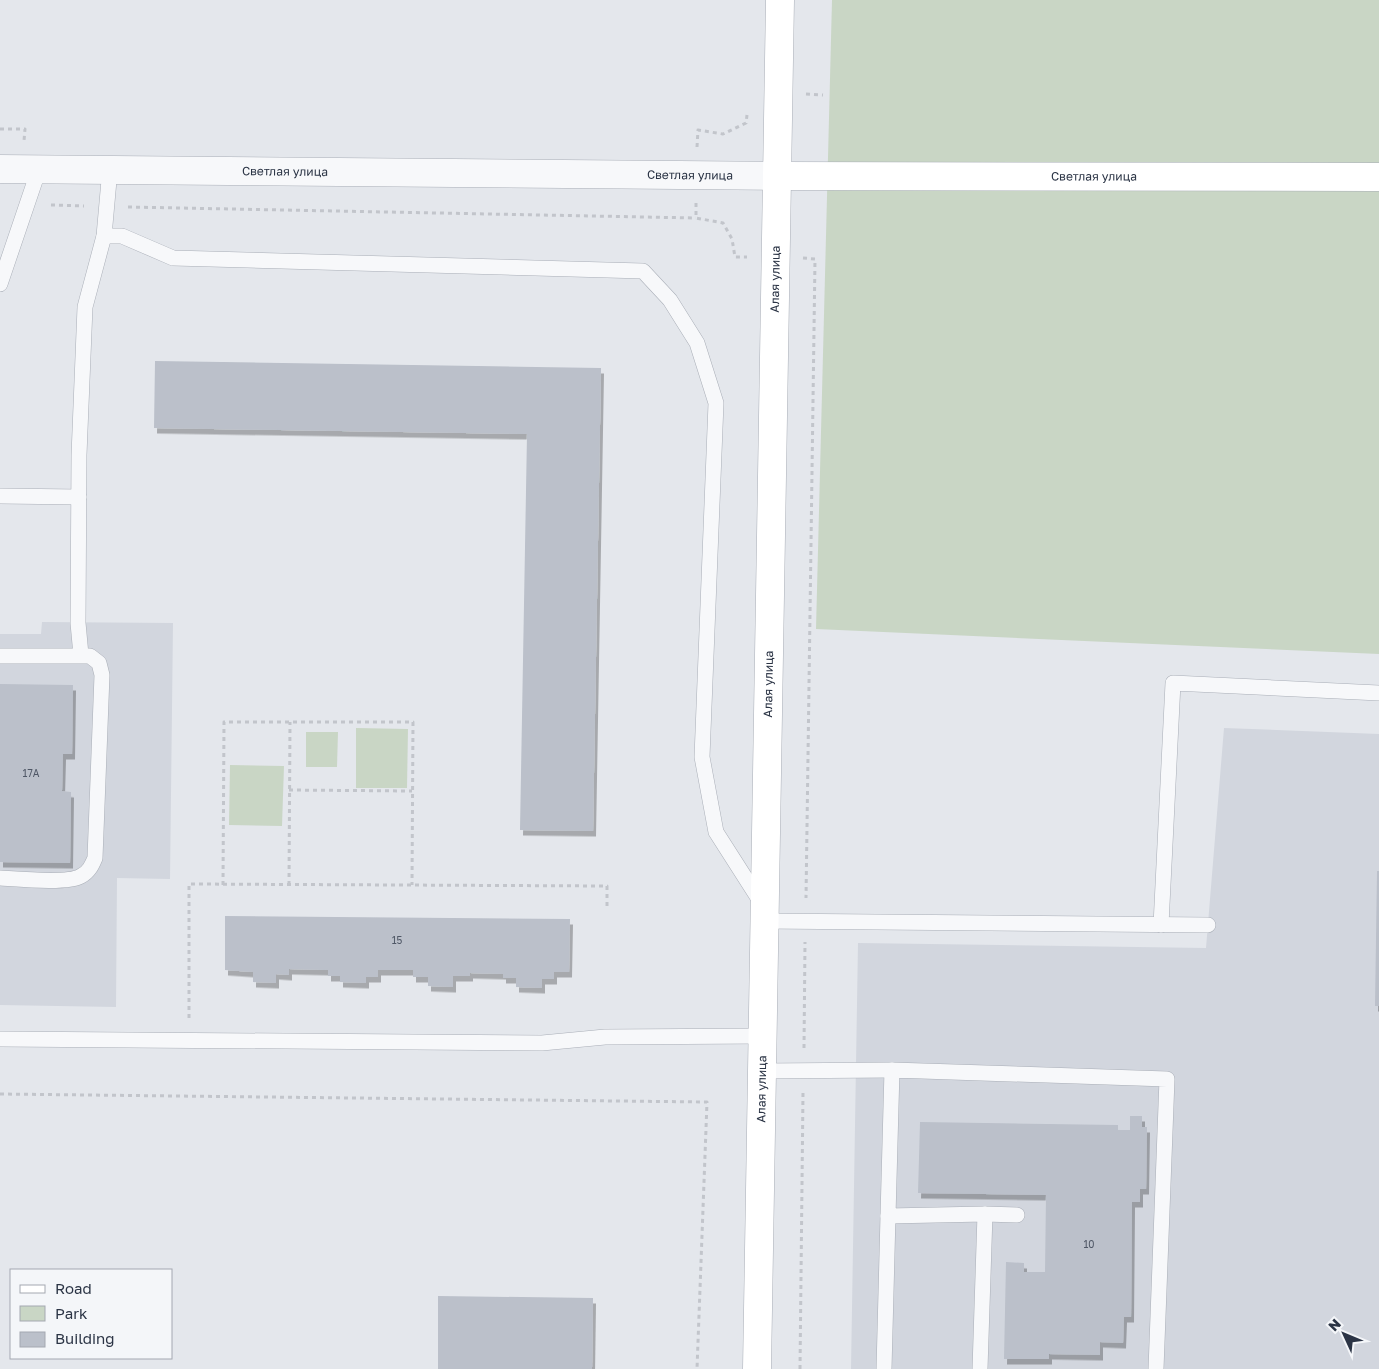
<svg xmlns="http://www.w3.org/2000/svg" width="1379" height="1369" font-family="'Golos Text',sans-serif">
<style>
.built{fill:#d2d6de}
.green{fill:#c9d6c5}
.building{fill:#bbc0ca;filter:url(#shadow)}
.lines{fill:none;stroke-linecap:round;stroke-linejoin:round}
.service-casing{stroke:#a9aeb7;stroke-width:16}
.minor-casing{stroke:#a9aeb7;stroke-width:29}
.secondary-casing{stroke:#a9aeb7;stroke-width:29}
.path{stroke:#c2c5cb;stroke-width:3;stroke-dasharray:4 4;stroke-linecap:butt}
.service{stroke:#f7f8fa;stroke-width:15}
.minor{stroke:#f7f8fa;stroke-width:28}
.secondary{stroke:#fff;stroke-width:28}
.labels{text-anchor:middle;stroke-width:4;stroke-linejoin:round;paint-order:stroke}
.number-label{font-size:10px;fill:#4f5766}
.street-label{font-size:12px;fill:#2b3445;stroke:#f4f6f9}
</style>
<defs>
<filter id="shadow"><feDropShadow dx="3" dy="5.5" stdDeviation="0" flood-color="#0004"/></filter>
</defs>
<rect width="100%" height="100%" fill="#e4e7ec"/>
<!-- built -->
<g class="built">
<path d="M42,622L173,623L170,879L117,878L116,1007L0,1005V634H41Z"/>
<path d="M1224,728L1379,734V1369H851L858,943L1206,948Z"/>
</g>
<!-- green -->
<g class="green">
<path d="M832,0H1379V654L816,629Z"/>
<path d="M356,728L408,729L407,788H356Z"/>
<path d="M306,732H338L337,767H306Z"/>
<path d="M230,765L284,766L282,826L229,825Z"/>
</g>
<!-- building -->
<g class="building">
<path d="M155,361L601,368L593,831L520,830L527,434L154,428Z"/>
<path d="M0,684L73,685L72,754H63L62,791L71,792L70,863L0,862Z"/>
<path d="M1377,871H1379V1006H1375Z"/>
<path d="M225,916L570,919L569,972H554V979H542V988L516,987V978H503V974L470,973V976H453V987L428,986V977H413V970H378V977H366V983L340,982V976H328V970L289,969V975L276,974V983L253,982V972L225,970Z"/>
<path d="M1130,1116H1142V1127H1147L1146,1189H1140V1202H1132L1131,1317H1124L1123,1343L1100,1342V1355L1049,1354V1359H1004L1006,1262L1024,1263V1272H1045L1046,1195L918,1193L920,1122L1118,1125V1130H1130Z"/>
<path d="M438,1296L593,1298L592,1369H438Z"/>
</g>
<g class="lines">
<defs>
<g id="service">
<path d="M104,236H122L173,258L643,271L670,300L697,343L716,403L702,757L716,832L762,904"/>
<path d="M0,284L39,169"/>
<path d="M0,496L79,497"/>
<path d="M81,655L78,623L79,455L85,307L104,236L110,169"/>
<path d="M0,656H90L99,663L102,675L95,858C92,865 89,872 81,876C69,884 17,879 0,878"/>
<path d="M764,921L1208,925"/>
<path d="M1161,925L1173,683L1379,693"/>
<path d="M0,1039L542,1043L605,1037L762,1036"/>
<path d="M761,1071L892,1070"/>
<path d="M985,1214L1017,1215"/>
<path d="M884,1369L888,1216"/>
<path d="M980,1369L985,1214L888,1216L892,1070L1167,1079L1156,1369"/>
</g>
<g id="minor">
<path id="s1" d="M0,169L778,176"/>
</g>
<g id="secondary">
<path id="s2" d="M778,176L1379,177"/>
<path id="s3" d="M757,1369L780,0"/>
</g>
</defs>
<!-- service casing -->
<use href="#service" class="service-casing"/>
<!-- minor casing -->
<use href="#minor" class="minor-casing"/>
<!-- secondary casing -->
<use href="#secondary" class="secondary-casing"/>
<!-- path -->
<g class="path">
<path d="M806,94L823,95"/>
<path d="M0,129H25L24,141"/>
<path d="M697,147L698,130L723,134L746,123L747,115"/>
<path d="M696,203V218L723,223L732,239L735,257H747"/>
<path d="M51,205L84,206"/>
<path d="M128,207L696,218"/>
<path d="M803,258L815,259L806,898"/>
<path d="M289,790L412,791"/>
<path d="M223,885L224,722H413L412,885"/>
<path d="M289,885L290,722"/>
<path d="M189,1018V884L607,886V909"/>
<path d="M804,1048L805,942"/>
<path d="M0,1094L707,1102L697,1369"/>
<path d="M800,1369L803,1092"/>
</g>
<!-- service -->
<use href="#service" class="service"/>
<!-- minor -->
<use href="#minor" class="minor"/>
<!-- secondary -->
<use href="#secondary" class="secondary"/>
</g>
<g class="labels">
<!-- number labels -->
<g class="number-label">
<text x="31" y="777">17А</text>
<text x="397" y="944">15</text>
<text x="1089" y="1248">10</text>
</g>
<!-- street labels -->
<g class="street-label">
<text dy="4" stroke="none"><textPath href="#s1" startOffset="285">Светлая улица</textPath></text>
<text dy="4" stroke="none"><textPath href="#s1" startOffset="690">Светлая улица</textPath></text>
<text dy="4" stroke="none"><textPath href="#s2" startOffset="316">Светлая улица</textPath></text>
<text dy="4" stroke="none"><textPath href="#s3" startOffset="1090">Алая улица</textPath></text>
<text dy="4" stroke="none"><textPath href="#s3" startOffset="685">Алая улица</textPath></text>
<text dy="4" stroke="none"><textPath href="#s3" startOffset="280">Алая улица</textPath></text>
</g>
</g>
<!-- legend -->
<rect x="10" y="1269" width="162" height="90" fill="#f4f6f9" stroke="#a4a8b1"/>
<rect x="20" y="1285" width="25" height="8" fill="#ffffff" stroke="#a4a8b1"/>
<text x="55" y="1294" font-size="15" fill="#2b3445">Road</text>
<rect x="20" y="1306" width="25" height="15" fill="#c9d6c5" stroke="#a4a8b1"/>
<text x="55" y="1319" font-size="15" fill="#2b3445">Park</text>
<rect x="20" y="1332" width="25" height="15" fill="#bbc0ca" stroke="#a4a8b1"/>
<text x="55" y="1344" font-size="15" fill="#2b3445">Building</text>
<!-- north arrow -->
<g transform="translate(1344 1334) rotate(314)" stroke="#f4f6f9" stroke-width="4" paint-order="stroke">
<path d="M0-4L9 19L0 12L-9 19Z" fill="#2b3445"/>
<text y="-8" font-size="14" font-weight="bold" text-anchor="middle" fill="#2b3445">N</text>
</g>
</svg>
